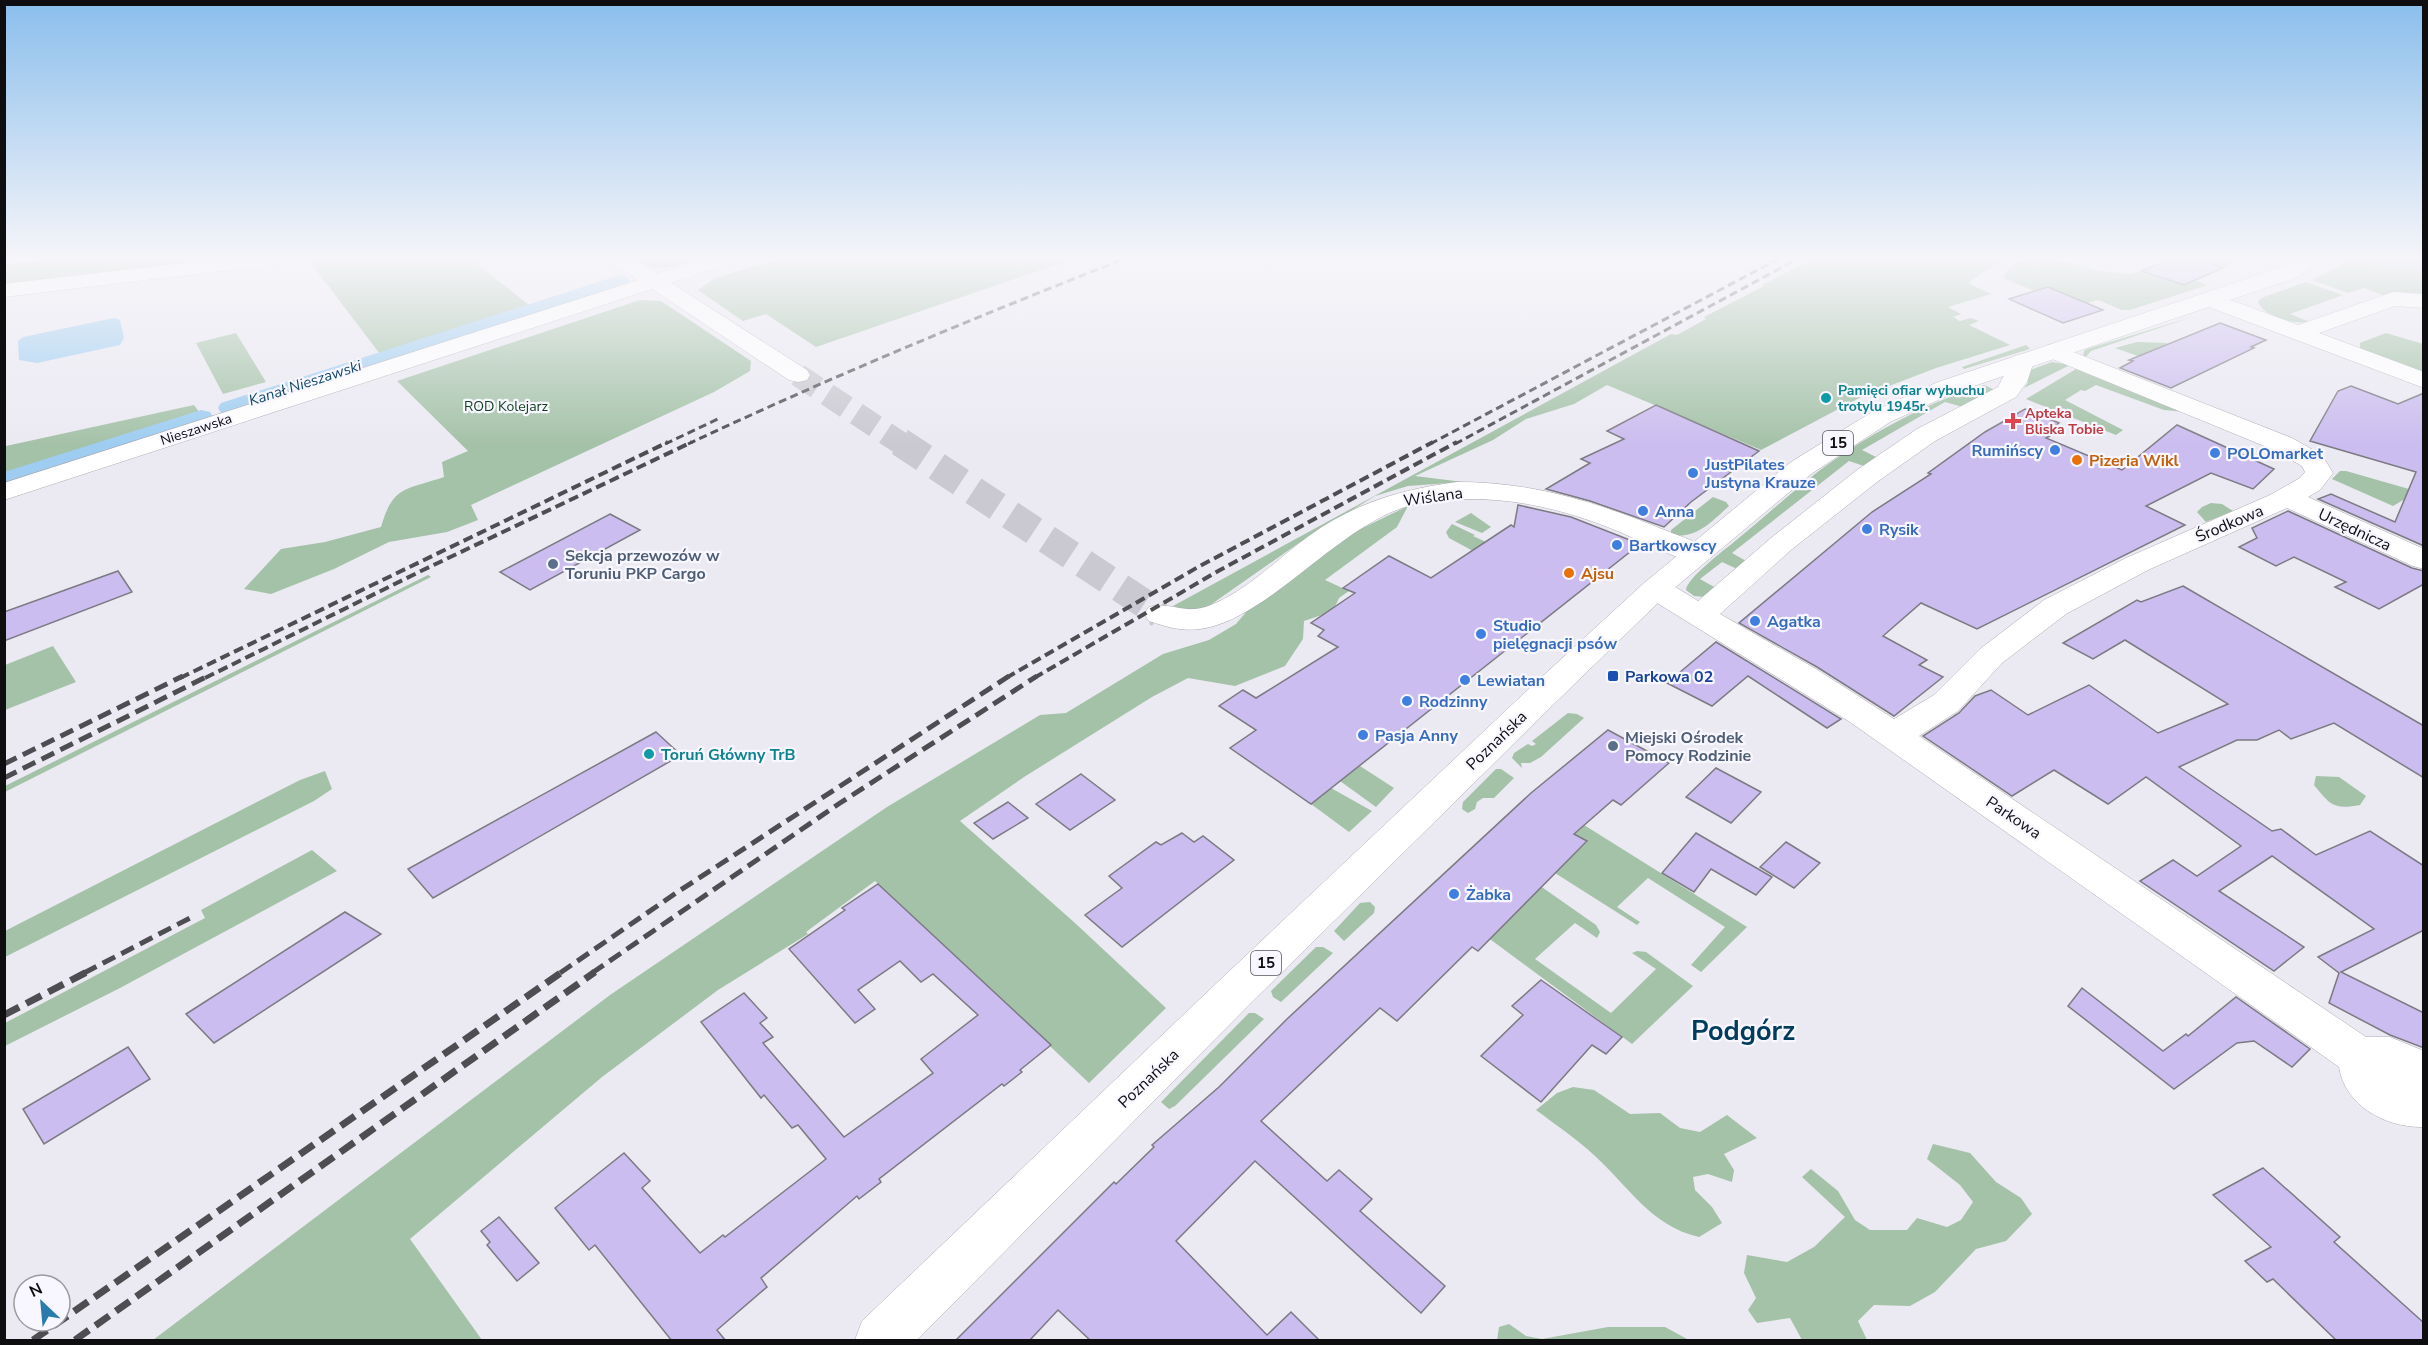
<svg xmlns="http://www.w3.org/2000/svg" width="2428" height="1345" font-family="'Nunito Sans',sans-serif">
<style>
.green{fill:#a4c2a8}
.water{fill:#9ecdf1}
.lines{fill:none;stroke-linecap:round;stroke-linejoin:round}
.stream{stroke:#9ecdf1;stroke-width:7}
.canal{fill:#9ecdf1;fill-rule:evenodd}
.building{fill:#cbbdef;stroke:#7c7a82;stroke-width:1.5}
.minor-tunnel-far1{stroke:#cac8d0;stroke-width:23;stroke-dasharray:23 12;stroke-linecap:butt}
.minor-tunnel{stroke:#cac8d0;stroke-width:29;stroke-dasharray:29 15;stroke-linecap:butt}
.minor-casing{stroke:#adabb3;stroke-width:1}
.major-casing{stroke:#adabb3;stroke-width:1}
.minor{fill:#fff;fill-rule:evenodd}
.major{fill:#fff;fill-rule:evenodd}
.rail-far3{stroke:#4e4d52;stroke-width:3;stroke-dasharray:8 4.5;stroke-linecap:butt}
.rail-far2{stroke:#4e4d52;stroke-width:4;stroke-dasharray:10 5;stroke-linecap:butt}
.rail-far1{stroke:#4e4d52;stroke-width:5;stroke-dasharray:14 7;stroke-linecap:butt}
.rail{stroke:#4e4d52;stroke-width:7;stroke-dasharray:17 8;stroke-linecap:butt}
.culture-dot{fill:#0f9aa8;stroke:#f8f6ff;stroke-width:2}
.health-dot{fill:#e0444e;stroke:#f8f6ff;stroke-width:2}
.shop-dot{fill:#3f7fe0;stroke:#f8f6ff;stroke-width:2}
.food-dot{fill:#e8710a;stroke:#f8f6ff;stroke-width:2}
.service-dot{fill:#5c6f8a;stroke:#f8f6ff;stroke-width:2}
.transit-dot{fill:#1a4fb4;stroke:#f8f6ff;stroke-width:2}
.labels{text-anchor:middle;stroke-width:4.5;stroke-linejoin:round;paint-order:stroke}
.far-culture-label{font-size:14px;font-weight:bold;fill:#0d838f;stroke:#f8f6ff;text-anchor:start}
.far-park-label{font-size:14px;fill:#0e3f1b;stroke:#f8f6ff}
.far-health-label{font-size:14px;font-weight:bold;fill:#be3a42;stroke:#f8f6ff;text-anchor:start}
.far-street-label{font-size:14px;fill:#0e0d10;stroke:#f8f6ff}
.far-water-label{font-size:15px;font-style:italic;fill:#11486a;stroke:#f8f6ff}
.shield{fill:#f8f6ff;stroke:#545358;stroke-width:1.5}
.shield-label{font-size:15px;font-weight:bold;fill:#0e0d10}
.shop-label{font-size:16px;font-weight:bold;fill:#366cbe;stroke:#f8f6ff;text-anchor:start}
.food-label{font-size:16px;font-weight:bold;fill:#c56008;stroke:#f8f6ff;text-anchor:start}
.street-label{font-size:16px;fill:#0e0d10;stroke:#f8f6ff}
.service-label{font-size:16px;font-weight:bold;fill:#4e5e75;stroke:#f8f6ff;text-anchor:start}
.transit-label{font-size:16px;font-weight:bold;fill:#164399;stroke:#f8f6ff;text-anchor:start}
.culture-label{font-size:16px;font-weight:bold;fill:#0d838f;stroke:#f8f6ff;text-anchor:start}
.near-district-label{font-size:27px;font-weight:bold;fill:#003d5d;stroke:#f8f6ff}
</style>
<rect width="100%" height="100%" fill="#ebe9f2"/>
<!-- green -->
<g class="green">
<path d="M73,257H263L5,288L4,265Z"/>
<path d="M501,257L477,264L534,309L383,358L307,258Z"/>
<path d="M635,257H700C678,267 653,276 635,257Z"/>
<path d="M785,257H1079L816,347L766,314L743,321L698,290L715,278Z"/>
<path d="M1817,257L1834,260L1840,257H2006L1968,283L1991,294L1948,307L1961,314L1953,317L1960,321L1971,318L1979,321L1969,325L2010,345L1936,368L1863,396L1761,450L1607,385L1574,404L1526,419L1493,440L1415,476L1463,482L1408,486L1375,496L1299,543L1206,608L1191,613L1173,606L1671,334L1677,335L1706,319L1704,317L1764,286L1762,285Z"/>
<path d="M2158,257H2236L2242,259L2211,273Z"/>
<path d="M2350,257H2423V298L2393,299L2364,288L2348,293L2312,280L2344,264Z"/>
<path d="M2039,259L2068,262L2099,271L2130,274L2142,271L2191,282L2195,280L2208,285L2130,310H2122L2098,300L2072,307L2003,278C2012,262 2020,260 2039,259Z"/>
<path d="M2306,282L2343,295L2290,314L2310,322C2293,324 2266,319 2258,302L2261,298Z"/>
<path d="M640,300L661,301L751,361L750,371L714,392L471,505L478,520L447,532L389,542L334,569L271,594L244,589L281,549L325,542L381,527C393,485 406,490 444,477L442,462L468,451L397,381Z"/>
<path d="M2195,316L2091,351L2085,358L2083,356L2084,351L2087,349Z"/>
<path d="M236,333L266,382L223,394L196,343Z"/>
<path d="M2386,333L2423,344V373L2360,349V343Z"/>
<path d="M2137,342L2168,343L2141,357L2115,348Z"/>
<path d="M2026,345L2030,349L1964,369L1962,367Z"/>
<path d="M2052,362L2070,365L2024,388L2028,383L2026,376L2030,370Z"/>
<path d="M2076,369L2185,412L2164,410L2096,385L2085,391L2081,390L2065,400L2123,430L2116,435L2026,399Z"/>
<path d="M1984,385L1995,390L1963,407L1945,402L1862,450L1878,458L1864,466L1849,461L1732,553L1746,561L1740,568H1735L1722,562L1700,579L1716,588L1706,597L1694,596L1686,590C1687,578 1723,551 1734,542C1761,520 1787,496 1815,474C1864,437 1924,403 1984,385Z"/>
<path d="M194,405L203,417V421L5,486L4,442L6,446Z"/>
<path d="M2340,471H2346L2409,489L2405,499L2393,506L2332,479Z"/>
<path d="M1713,497L1726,502L1729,506C1711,522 1697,539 1671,535V530Z"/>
<path d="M2211,503L2222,504L2233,511L2206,522L2197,512L2202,507Z"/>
<path d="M1408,506L1397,527L1325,580L1349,591L1339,598L1330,617L1325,614L1304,621L1303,639L1285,666L1235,686L1188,678L1152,697L1024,777L960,821L1075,923L1166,1008L1089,1083L875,881L806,932L808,934L718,990L602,1077L410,1239L482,1340H153L610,995L887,807L1040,715L1066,713L1163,654L1209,640L1236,624L1258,598L1346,536Z"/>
<path d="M1471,513L1491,527L1482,533L1455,522Z"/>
<path d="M1452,524L1475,535L1473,536L1486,542L1473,551L1449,538L1446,532Z"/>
<path d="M428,575L431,577L5,792V786Z"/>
<path d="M53,646L76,682L5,710V665Z"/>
<path d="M1568,713L1577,714L1584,718L1541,757L1530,763H1521L1522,768L1512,758L1514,753L1528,744L1532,746L1536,744L1532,741Z"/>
<path d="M1360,766L1394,788L1376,807L1340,781Z"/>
<path d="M1496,769H1501L1514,778L1494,798H1483L1477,802L1475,809L1468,813L1462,809L1463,802Z"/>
<path d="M325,771L332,789L314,801L5,957V931L300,780Z"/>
<path d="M2316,776L2339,777L2366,796L2360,805C2334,810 2330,805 2314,785Z"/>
<path d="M1331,788L1372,811L1349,832L1311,804Z"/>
<path d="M1584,825L1747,927L1701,972L1691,965L1725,927L1648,878L1617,907L1640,922L1637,925L1555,873L1587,842L1574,834Z"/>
<path d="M312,850L337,871L120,988L5,1046V1023L205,918L201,910Z"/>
<path d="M1536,883L1596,925L1600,932L1597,938L1575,923L1535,959L1611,1013L1656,969L1632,953L1637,951L1646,952L1693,986L1632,1044L1483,934L1500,929L1535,894Z"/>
<path d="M1370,902L1375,907L1374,913L1344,941L1334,931L1360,903Z"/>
<path d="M1316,947H1323L1333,953L1281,1002L1273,997L1271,991Z"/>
<path d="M1249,1013H1255L1264,1019L1175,1106L1169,1109L1161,1102Z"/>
<path d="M1573,1087L1594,1090L1630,1114L1660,1113L1680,1128L1700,1132L1727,1115L1757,1138L1724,1154L1734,1170L1732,1182L1708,1174L1693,1177L1695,1190L1712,1207L1722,1223L1699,1237C1651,1226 1629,1187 1595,1156C1577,1139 1556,1125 1536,1110L1557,1093Z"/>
<path d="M1933,1144L1970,1153L1996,1182L2021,1198L2032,1214L2006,1241L1976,1249L1935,1292L1910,1306L1874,1305L1858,1321L1867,1340H1802L1790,1318L1757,1323L1748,1310L1756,1298L1744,1273L1747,1255L1787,1262L1814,1247L1845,1217L1802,1177L1811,1169L1838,1191L1855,1220L1870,1230H1907L1917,1218L1947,1227L1961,1220L1973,1202L1960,1185L1927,1159Z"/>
<path d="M1509,1324L1526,1336L1542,1339L1608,1327H1665L1689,1340H1497L1499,1327Z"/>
</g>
<!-- water -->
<path class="water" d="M114,318L120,320L124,338L120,345L37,363L19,360L18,341L23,337Z"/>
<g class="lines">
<!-- stream -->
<path class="stream" d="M2348,259L2424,267"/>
<!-- canal -->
<g class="canal">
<path d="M620,275L627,277L630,281L627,285L239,413L230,415L221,413L218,408L221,403Z"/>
<path d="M201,410L210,412L213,417L210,422L4,489V472Z"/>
</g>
</g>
<!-- building -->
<g class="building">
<path d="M2175,257H2189L2223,268L2184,285L2142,271Z"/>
<path d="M2048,287L2103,310L2063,323L2009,299Z"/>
<path d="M2220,323L2266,340L2251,347L2254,348L2171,388L2120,368L2133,361L2129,360Z"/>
<path d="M2351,386L2398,404L2424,393V546L2318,499L2331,494L2395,522L2416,472L2310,441L2338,391Z"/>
<path d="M1656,405L1759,451L1691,502L1664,527L1590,501L1546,489L1590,463L1581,459L1624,439L1607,431Z"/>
<path d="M2025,409L2059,423L2050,429L2057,432L2046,438L2122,470L2177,425L2274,469L2253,489L2211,473L2146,506L2185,525L1977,629L1921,603L1883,636L1927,660L1919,665L1943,677L1894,716L1817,667L1739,623L1872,512L1931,474L1928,473L1985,432Z"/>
<path d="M1518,505L1571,517L1640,544L1311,804L1230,748L1256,730L1219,706L1243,690L1256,698L1338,647L1318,636L1324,630L1311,623L1355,593L1343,588L1389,556L1431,578L1511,525L1514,527Z"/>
<path d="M2288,511L2412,568L2424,571V584L2379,609L2335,587L2346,582L2294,557L2276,566L2239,547L2257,538L2252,528Z"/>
<path d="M610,514L640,530L530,590L500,572Z"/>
<path d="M118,571L132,592L4,641V612Z"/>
<path d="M2183,586L2424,726V778L2334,723L2291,739L2279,730L2257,740H2237L2179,767L2272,831L2281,829L2316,855L2370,831L2424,866V930L2341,972L2424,1013V1048L2390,1035L2329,1003L2339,973L2318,957L2374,929L2272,856L2219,891L2304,947L2274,971L2140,881L2173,860L2197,876L2241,846L2146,777L2108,804L2054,770L2012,796L1923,736L1959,713L1975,696L1991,690L2028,715L2089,685L2158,733L2228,704L2125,640L2093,659L2063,643L2137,600L2141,602Z"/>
<path d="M1716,642L1841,719L1827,728L1748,676L1712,706L1667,683Z"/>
<path d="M1608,730L1669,763L1621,805L1613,800L1574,834L1587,841L1478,951L1472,947L1397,1021L1380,1008L1261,1121L1327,1181L1339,1170L1372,1199L1360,1211L1445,1286L1421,1313L1255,1161L1176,1241L1267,1335L1291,1312L1320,1341H1091L1058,1310L1029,1341H955L1114,1182L1116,1184L1154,1147L1152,1145L1219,1087L1287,1019L1531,793Z"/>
<path d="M656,732L681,755L433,898L408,869Z"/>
<path d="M1716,768L1761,792L1731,823L1686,797Z"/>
<path d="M1081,774L1115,800L1070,830L1036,804Z"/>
<path d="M1008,802L1028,818L993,839L974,823Z"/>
<path d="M1182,833L1194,842L1203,836L1234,860L1122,947L1085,915L1122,888L1109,876L1156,842L1161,845Z"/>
<path d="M1696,833L1772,877L1756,895L1711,869L1694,892L1662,873Z"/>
<path d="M1786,842L1820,863L1794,888L1760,867Z"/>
<path d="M878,884L1051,1045L1020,1070L1022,1072L1004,1086L1002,1084L879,1179L881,1182L859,1199L857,1196L761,1278L767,1287L717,1330L726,1341H672L595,1245L589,1250L555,1208L624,1153L650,1181L642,1188L700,1253L723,1235L725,1237L826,1159L798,1125L792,1128L764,1095L761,1098L701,1022L744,993L767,1018L760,1023L773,1037L763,1043L844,1137L933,1073L921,1059L978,1015L933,974L921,982L900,961L858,990L875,1009L855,1023L789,949L845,910L842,908Z"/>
<path d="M345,912L381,934L214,1043L186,1014Z"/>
<path d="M1541,980L1622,1037L1606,1054L1592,1045L1541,1102L1481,1056L1523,1015L1512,1006Z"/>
<path d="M2082,988L2163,1051L2186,1034L2188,1036L2236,997L2310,1049L2292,1067L2254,1041L2237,1043L2174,1089L2068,1006Z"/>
<path d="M128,1047L150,1079L44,1144L23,1109Z"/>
<path d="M2263,1168L2340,1237L2334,1242L2424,1323V1341H2337L2273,1279L2267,1282L2245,1261L2271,1247L2213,1195Z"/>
<path d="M499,1217L539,1263L517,1281L487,1245L490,1242L481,1231Z"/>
</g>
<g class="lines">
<!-- minor-tunnel-far1 -->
<path class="minor-tunnel-far1" d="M798,375L902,444"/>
<!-- minor-tunnel -->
<path class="minor-tunnel" d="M900,442L1160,614"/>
<defs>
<g id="minor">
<path d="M235,257H297L294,261L287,263L4,297V284Z"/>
<path d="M607,257H631L807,370L810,375L807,380L798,382L789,380L610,261Z"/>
<path d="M2209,292L2298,325L2393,292L2424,294V308L2395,306L2319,333L2424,372V388L2201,304L2198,299L2201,294Z"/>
<path d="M2053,344L2292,438L2322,455L2333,473L2320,490L2308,497L2424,549V569L2413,566L2287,508L2148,570L2066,614L2002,663L1958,711L1919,736L2366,1037H2390L2424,1051V1127C2386,1128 2345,1106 2339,1067L1850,722L1644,595L1640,589L1644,583C1665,577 1681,591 1698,601L1771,538L1857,470L1917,429L1998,387L2014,356L2022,354L2030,356L2034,361L2027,382L2016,397L1935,441L1877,482L1791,550L1720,614L1816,669L1894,719L1934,695L1980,649L2044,600L2126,558L2270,495L2300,478L2305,472L2302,466L2274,450L2045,356L2041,351L2045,346Z"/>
<path d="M1457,482C1534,482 1596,502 1667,531C1681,537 1702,542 1711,554L1706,560L1696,563C1670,556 1645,543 1620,532C1555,505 1492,492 1421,503C1337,517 1257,640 1180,629C1169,628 1159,624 1149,621L1144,614L1149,607C1172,601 1184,616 1211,605C1248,590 1277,559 1309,536C1354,503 1403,489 1457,482Z"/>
</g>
<g id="major">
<path d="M710,257H741L738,261L4,500V483Z"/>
<path d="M2301,257H2326L2323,261L2295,278L1956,392L1890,422L1811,474L1666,595L1557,701L1251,1003L917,1340H855L862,1321L1221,979L1533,685L1644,583L1791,462L1872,412L1938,382L2279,268Z"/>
</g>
</defs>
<!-- minor casing -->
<use href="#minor" class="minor-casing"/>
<!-- major casing -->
<use href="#major" class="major-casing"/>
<!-- minor -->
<use href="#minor" class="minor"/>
<!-- major -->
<use href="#major" class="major"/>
<!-- rail-far3 -->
<g class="rail-far3">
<path d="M665,444L720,418"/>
<path d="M688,444C833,376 981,315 1129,257"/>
<path d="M1430,444L1782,257"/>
<path d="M1455,444L1801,257"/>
</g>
<!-- rail-far2 -->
<g class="rail-far2">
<path d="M180,678L668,442"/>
<path d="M205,678L421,571L692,442"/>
<path d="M1006,678L1198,567L1433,442"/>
<path d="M1034,678L1220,570L1457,442"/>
</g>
<!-- rail-far1 -->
<g class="rail-far1">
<path d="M4,764L183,676"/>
<path d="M4,778L208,676"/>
<path d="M84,973L190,918"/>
<path d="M560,973L676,893L1009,676"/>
<path d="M592,973L840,803L1037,676"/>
</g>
<!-- rail -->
<g class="rail">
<path d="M4,1015L87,972"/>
<path d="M33,1340L562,972"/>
<path d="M75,1340L595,972"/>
</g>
</g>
<!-- sky -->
<linearGradient id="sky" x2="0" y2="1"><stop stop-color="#8abeec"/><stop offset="0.58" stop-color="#f6f5f9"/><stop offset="1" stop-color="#f6f5f9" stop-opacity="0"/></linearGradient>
<rect width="2428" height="445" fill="url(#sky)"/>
<!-- markers -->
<g class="culture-dot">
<circle cx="1826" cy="398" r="6"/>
<circle cx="649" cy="754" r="6"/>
</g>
<path class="health-dot" d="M2010 412h6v6h6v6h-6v6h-6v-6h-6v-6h6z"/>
<g class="shop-dot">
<circle cx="2055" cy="450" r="6"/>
<circle cx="2215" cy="453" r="6"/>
<circle cx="1693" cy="473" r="6"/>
<circle cx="1643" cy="511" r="6"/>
<circle cx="1867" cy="529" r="6"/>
<circle cx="1617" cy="545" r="6"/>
<circle cx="1755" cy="621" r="6"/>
<circle cx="1481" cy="634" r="6"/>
<circle cx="1465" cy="680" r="6"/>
<circle cx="1407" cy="701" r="6"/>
<circle cx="1363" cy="735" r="6"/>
<circle cx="1454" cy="894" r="6"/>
</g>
<g class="food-dot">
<circle cx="2077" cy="460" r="6"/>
<circle cx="1569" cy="573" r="6"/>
</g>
<g class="service-dot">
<circle cx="553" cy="564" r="6"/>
<circle cx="1613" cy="746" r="6"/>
</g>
<rect class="transit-dot" x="1607" y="670" width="12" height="12" rx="3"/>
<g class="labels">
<!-- far-culture labels -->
<g class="far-culture-label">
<text x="1838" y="395">Pamięci ofiar wybuchu<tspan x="1838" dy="16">trotylu 1945r.</tspan></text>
</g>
<!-- far-park labels -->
<g class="far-park-label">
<text x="506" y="411">ROD Kolejarz</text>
</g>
<!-- far-health labels -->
<g class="far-health-label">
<text x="2025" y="418">Apteka<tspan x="2025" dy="16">Bliska Tobie</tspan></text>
</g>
<!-- far-street labels -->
<g class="far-street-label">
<text transform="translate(196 429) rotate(-18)" y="5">Nieszawska</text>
</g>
<!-- far-water labels -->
<g class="far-water-label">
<text transform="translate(305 383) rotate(-18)" y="5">Kanał Nieszawski</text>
</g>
<!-- shield labels -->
<g class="shield">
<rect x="1823" y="431" width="30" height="24" rx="4.5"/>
<rect x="1251" y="951" width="30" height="24" rx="4.5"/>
</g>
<g class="shield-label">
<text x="1838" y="448">15</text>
<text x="1266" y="968">15</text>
</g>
<!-- shop labels -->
<g class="shop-label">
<text x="2043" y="456" text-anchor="end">Rumińscy</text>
<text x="2227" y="459">POLOmarket</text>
<text x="1705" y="470">JustPilates<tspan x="1705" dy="18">Justyna Krauze</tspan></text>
<text x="1655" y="517">Anna</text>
<text x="1879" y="535">Rysik</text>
<text x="1629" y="551">Bartkowscy</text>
<text x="1767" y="627">Agatka</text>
<text x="1493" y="631">Studio<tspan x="1493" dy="18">pielęgnacji psów</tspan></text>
<text x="1477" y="686">Lewiatan</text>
<text x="1419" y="707">Rodzinny</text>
<text x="1375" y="741">Pasja Anny</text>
<text x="1466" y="900">Żabka</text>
</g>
<!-- food labels -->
<g class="food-label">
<text x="2089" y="466">Pizeria Wikl</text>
<text x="1581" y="579">Ajsu</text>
</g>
<!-- street labels -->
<g class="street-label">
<text transform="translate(1433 496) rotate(-8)" y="6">Wiślana</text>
<text transform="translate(2229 523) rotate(-23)" y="6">Środkowa</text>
<text transform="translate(2355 529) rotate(25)" y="6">Urzędnicza</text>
<text transform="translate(1496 740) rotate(-44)" y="6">Poznańska</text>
<text transform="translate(2014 817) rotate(34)" y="6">Parkowa</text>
<text transform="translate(1148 1078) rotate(-44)" y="6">Poznańska</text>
</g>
<!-- service labels -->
<g class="service-label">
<text x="565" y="561">Sekcja przewozów w<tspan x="565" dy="18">Toruniu PKP Cargo</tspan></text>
<text x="1625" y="743">Miejski Ośrodek<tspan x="1625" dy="18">Pomocy Rodzinie</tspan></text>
</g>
<!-- transit labels -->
<g class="transit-label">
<text x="1625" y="682">Parkowa 02</text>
</g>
<!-- culture labels -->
<g class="culture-label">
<text x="661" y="760">Toruń Główny TrB</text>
</g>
<!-- near-district labels -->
<g class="near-district-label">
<text x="1743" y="1040">Podgórz</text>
</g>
</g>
<!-- border -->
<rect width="2428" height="1345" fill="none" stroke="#0e0d10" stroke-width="12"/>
<!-- north arrow -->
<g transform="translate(42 1303) rotate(334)"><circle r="28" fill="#f8f6ff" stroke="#9a999f" stroke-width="1.5"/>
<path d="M0-4.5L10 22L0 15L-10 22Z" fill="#2a7cad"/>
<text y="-9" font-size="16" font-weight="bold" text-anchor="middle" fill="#0e0d10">N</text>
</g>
</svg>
